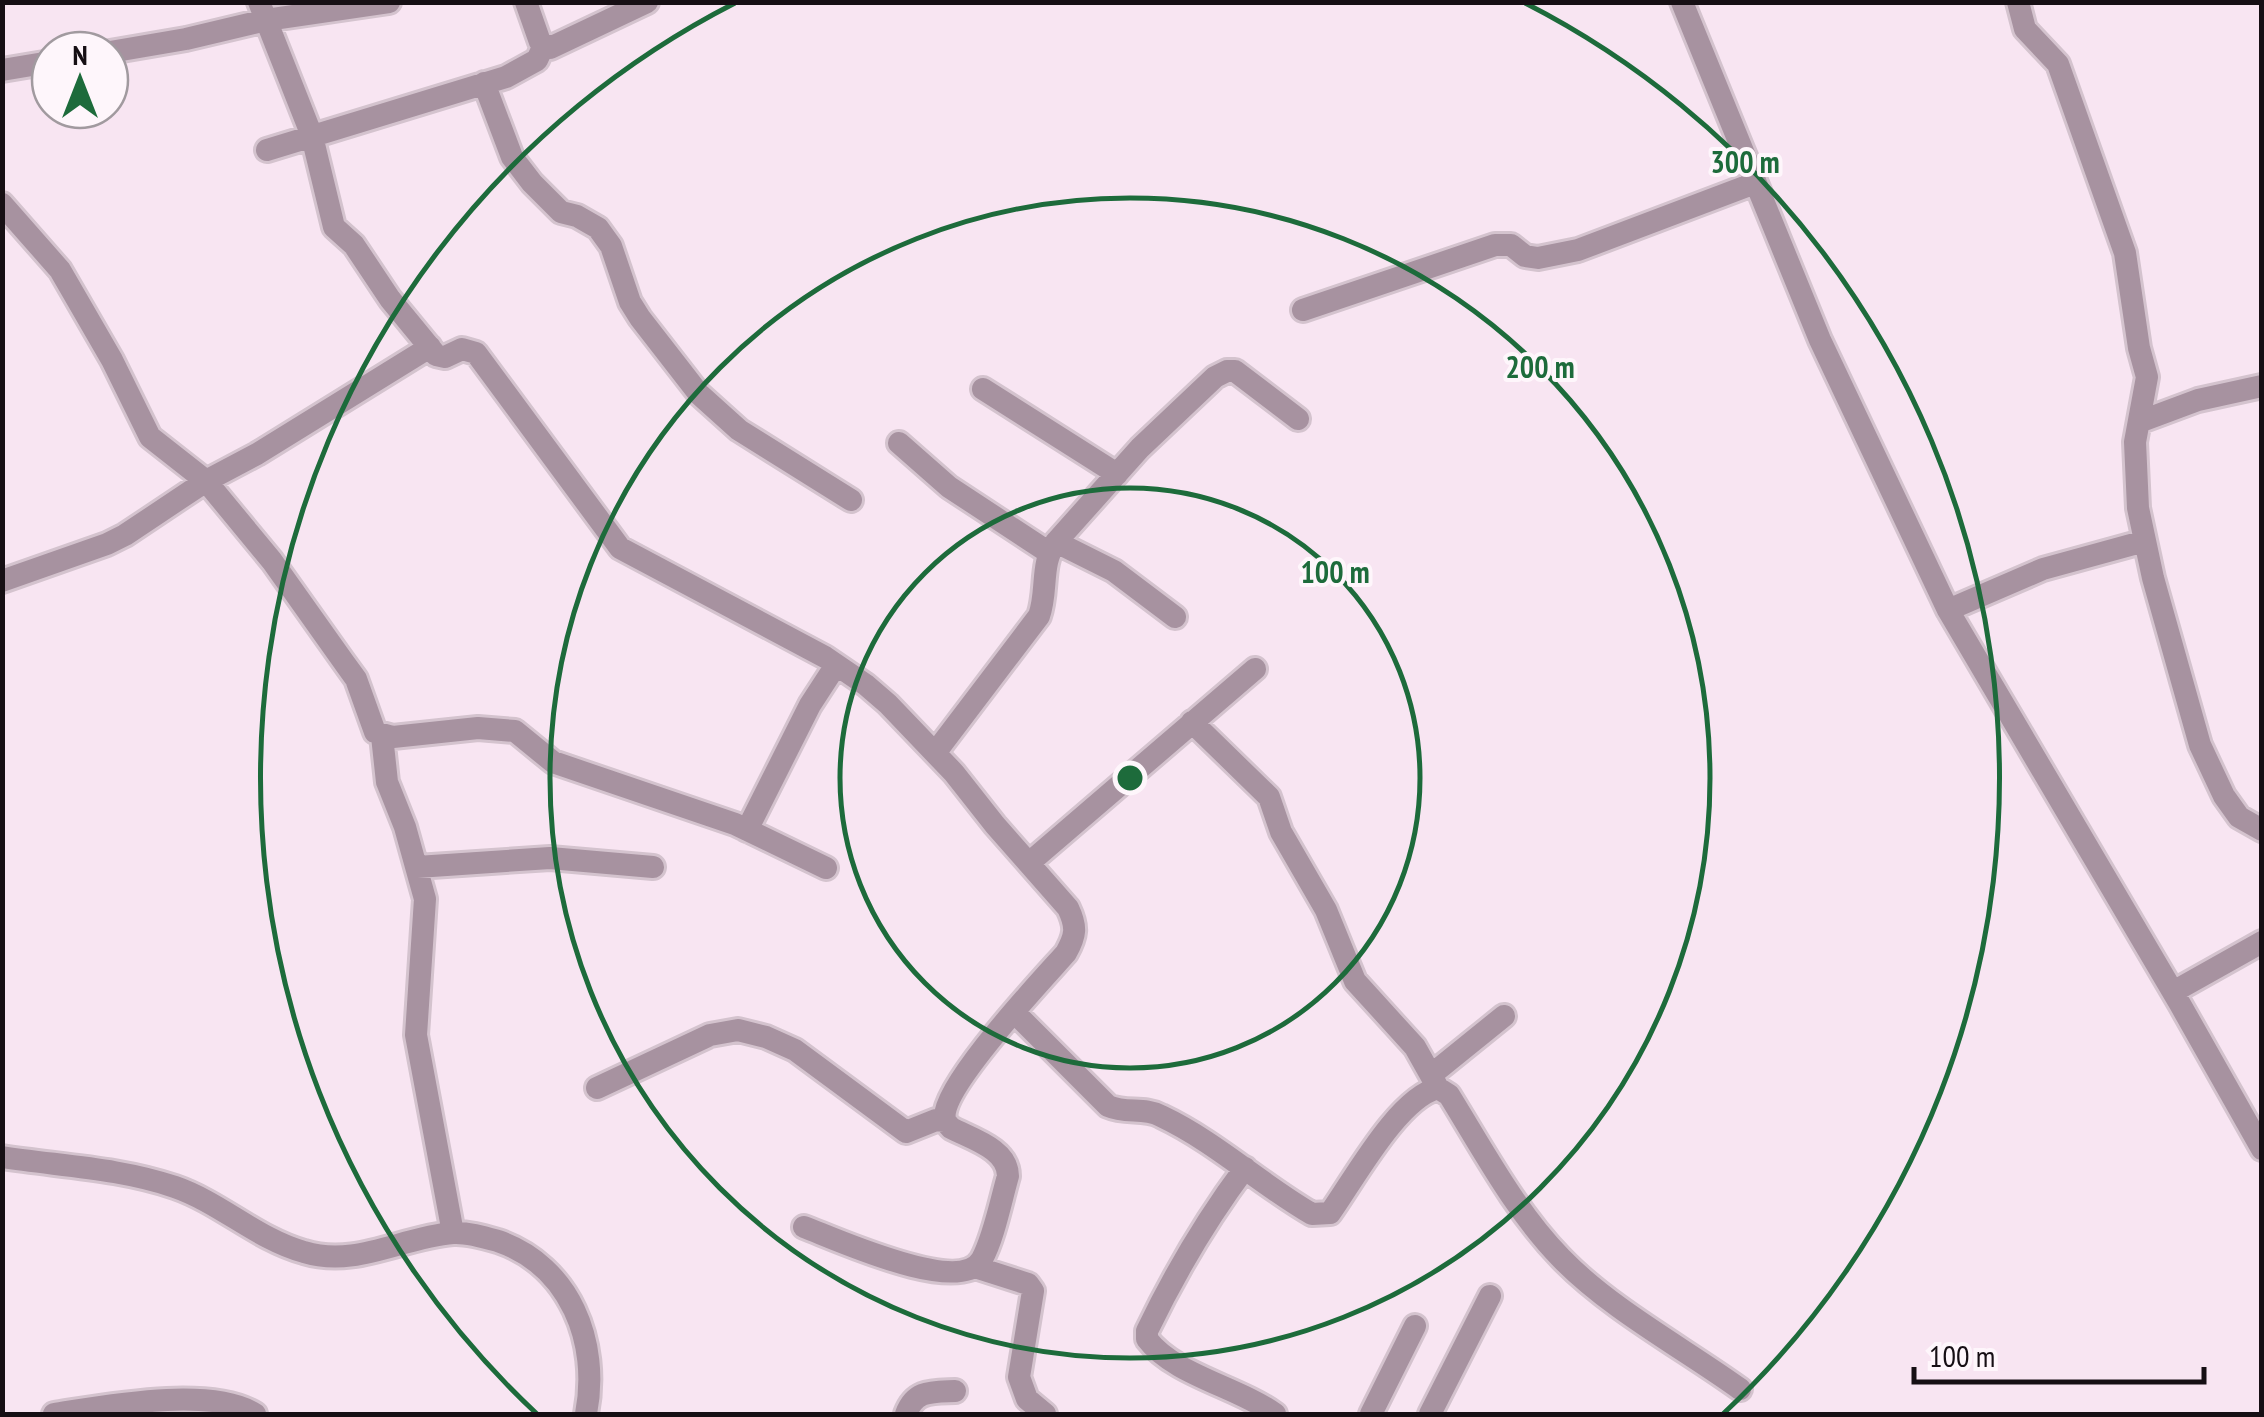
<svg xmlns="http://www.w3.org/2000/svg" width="2264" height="1417" font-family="'PT Sans Narrow',sans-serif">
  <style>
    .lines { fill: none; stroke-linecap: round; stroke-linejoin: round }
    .street-casing { stroke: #d4c3ce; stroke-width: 28 }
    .street { stroke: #a792a0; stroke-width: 22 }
    .ring { fill: none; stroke: #1d6b3b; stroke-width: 5 }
    .centre { fill: #1d6b3b; stroke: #fef6fb; stroke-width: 5 }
    .ring-label { font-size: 30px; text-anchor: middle; font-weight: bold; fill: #1d6b3b; stroke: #fef6fb; stroke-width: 8; stroke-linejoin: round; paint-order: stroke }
  </style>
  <rect width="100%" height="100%" fill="#f8e5f2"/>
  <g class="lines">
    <!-- street casing -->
    <g class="street-casing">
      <path id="street" d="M259,2L312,136L334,227L354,245L390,299L436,355L445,357L462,349L476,353L620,548L825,657L866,685L888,704L954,773L995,825L1068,908C1077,927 1076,935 1066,953C1042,980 938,1090 945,1121L951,1128C972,1139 1008,1149 1008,1176C1001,1200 994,1237 982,1259C961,1297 836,1239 804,1227
        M526,2L540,42L550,48L647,2
        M1682,2L1820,340L1948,610L2180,1004L2262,1149
        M2018,2L2025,29L2058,64L2125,253L2139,348L2147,377L2135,442L2138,508L2153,578L2200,745L2224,796L2239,817L2262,830
        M110,52L186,39L266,20L389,2
        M2,70L50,62
        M484,83L512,157L532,183L561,212L577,216L598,228L611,246L630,302L640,318L699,394L739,430L851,500
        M267,150L506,77L537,60L543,47
        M2,204L60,270L112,360L150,437L206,481L272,561L343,661L356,679L375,732L393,737L478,728L515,731L553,762L735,824L826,868
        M1303,310L1495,245H1511L1525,256L1538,258L1578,250L1755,183
        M983,389L1117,474
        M2139,422L2198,400L2262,386
        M899,443L949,487L1048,552
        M1056,542L1114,571L1175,617
        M2,581L107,544L125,535L206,481L257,454L430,347
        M1948,610L2043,569L2145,541
        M1192,722L1269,797L1281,832L1326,910L1355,981L1415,1047L1438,1088
        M382,736L387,782L405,827L425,899L416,1035L453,1233
        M935,753L1039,616C1048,591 1040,563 1056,542L1140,448L1215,377L1227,371H1235L1298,419
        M747,830L810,705L836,665
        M1029,863L1255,669
        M417,867L550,858L653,867
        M2173,992L2262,942
        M1014,1012L1108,1106C1126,1114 1144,1107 1161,1116C1216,1142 1260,1184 1312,1214L1330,1213C1355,1178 1398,1098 1438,1088L1449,1095C1483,1150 1516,1212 1561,1258C1609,1308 1683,1348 1740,1389
        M1431,1075L1504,1016
        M597,1088L710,1035L738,1030L766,1037L795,1050L906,1132L936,1120L945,1121
        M2,1157C59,1166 120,1168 175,1187C221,1203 257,1239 304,1252C356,1268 402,1237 453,1233C467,1232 484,1237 498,1241C570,1266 600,1342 586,1414
        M1245,1168C1206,1220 1175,1273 1147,1331V1339C1174,1375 1238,1387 1275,1414
        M975,1267L1028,1284L1033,1291L1019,1377L1027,1399L1045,1414
        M54,1414C106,1406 210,1386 255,1414
        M906,1414C915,1390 931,1392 955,1391
        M1371,1414L1415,1326
        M1430,1414L1490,1296"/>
    </g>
    <!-- street -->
    <use href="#street" class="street"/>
  </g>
  <!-- distance rings -->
  <g class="ring">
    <circle cx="1130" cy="778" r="290"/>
    <circle cx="1130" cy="778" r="580"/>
    <path d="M537 1414A870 870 0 0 1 735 3M1525 3A870 870 0 0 1 1723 1414"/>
  </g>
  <circle cx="1130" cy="778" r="15" class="centre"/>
  <g class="ring-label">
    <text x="1745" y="173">300 m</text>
    <text x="1540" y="378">200 m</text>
    <text x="1335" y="583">100 m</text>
  </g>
  <!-- border -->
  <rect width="2264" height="1417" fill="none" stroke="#160f14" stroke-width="10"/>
  <!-- north arrow -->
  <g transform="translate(80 80)"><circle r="48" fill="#fef6fb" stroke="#a19a9f" stroke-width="2.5"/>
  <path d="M0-8L18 38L0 25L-18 38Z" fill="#1d6b3b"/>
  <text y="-15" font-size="28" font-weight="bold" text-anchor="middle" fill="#160f14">N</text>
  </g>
  <!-- scale -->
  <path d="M1914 1367v15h290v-15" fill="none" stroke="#160f14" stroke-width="5"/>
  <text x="1929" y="1367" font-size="30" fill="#160f14" stroke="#fef6fb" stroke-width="8" paint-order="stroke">100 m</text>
</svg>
